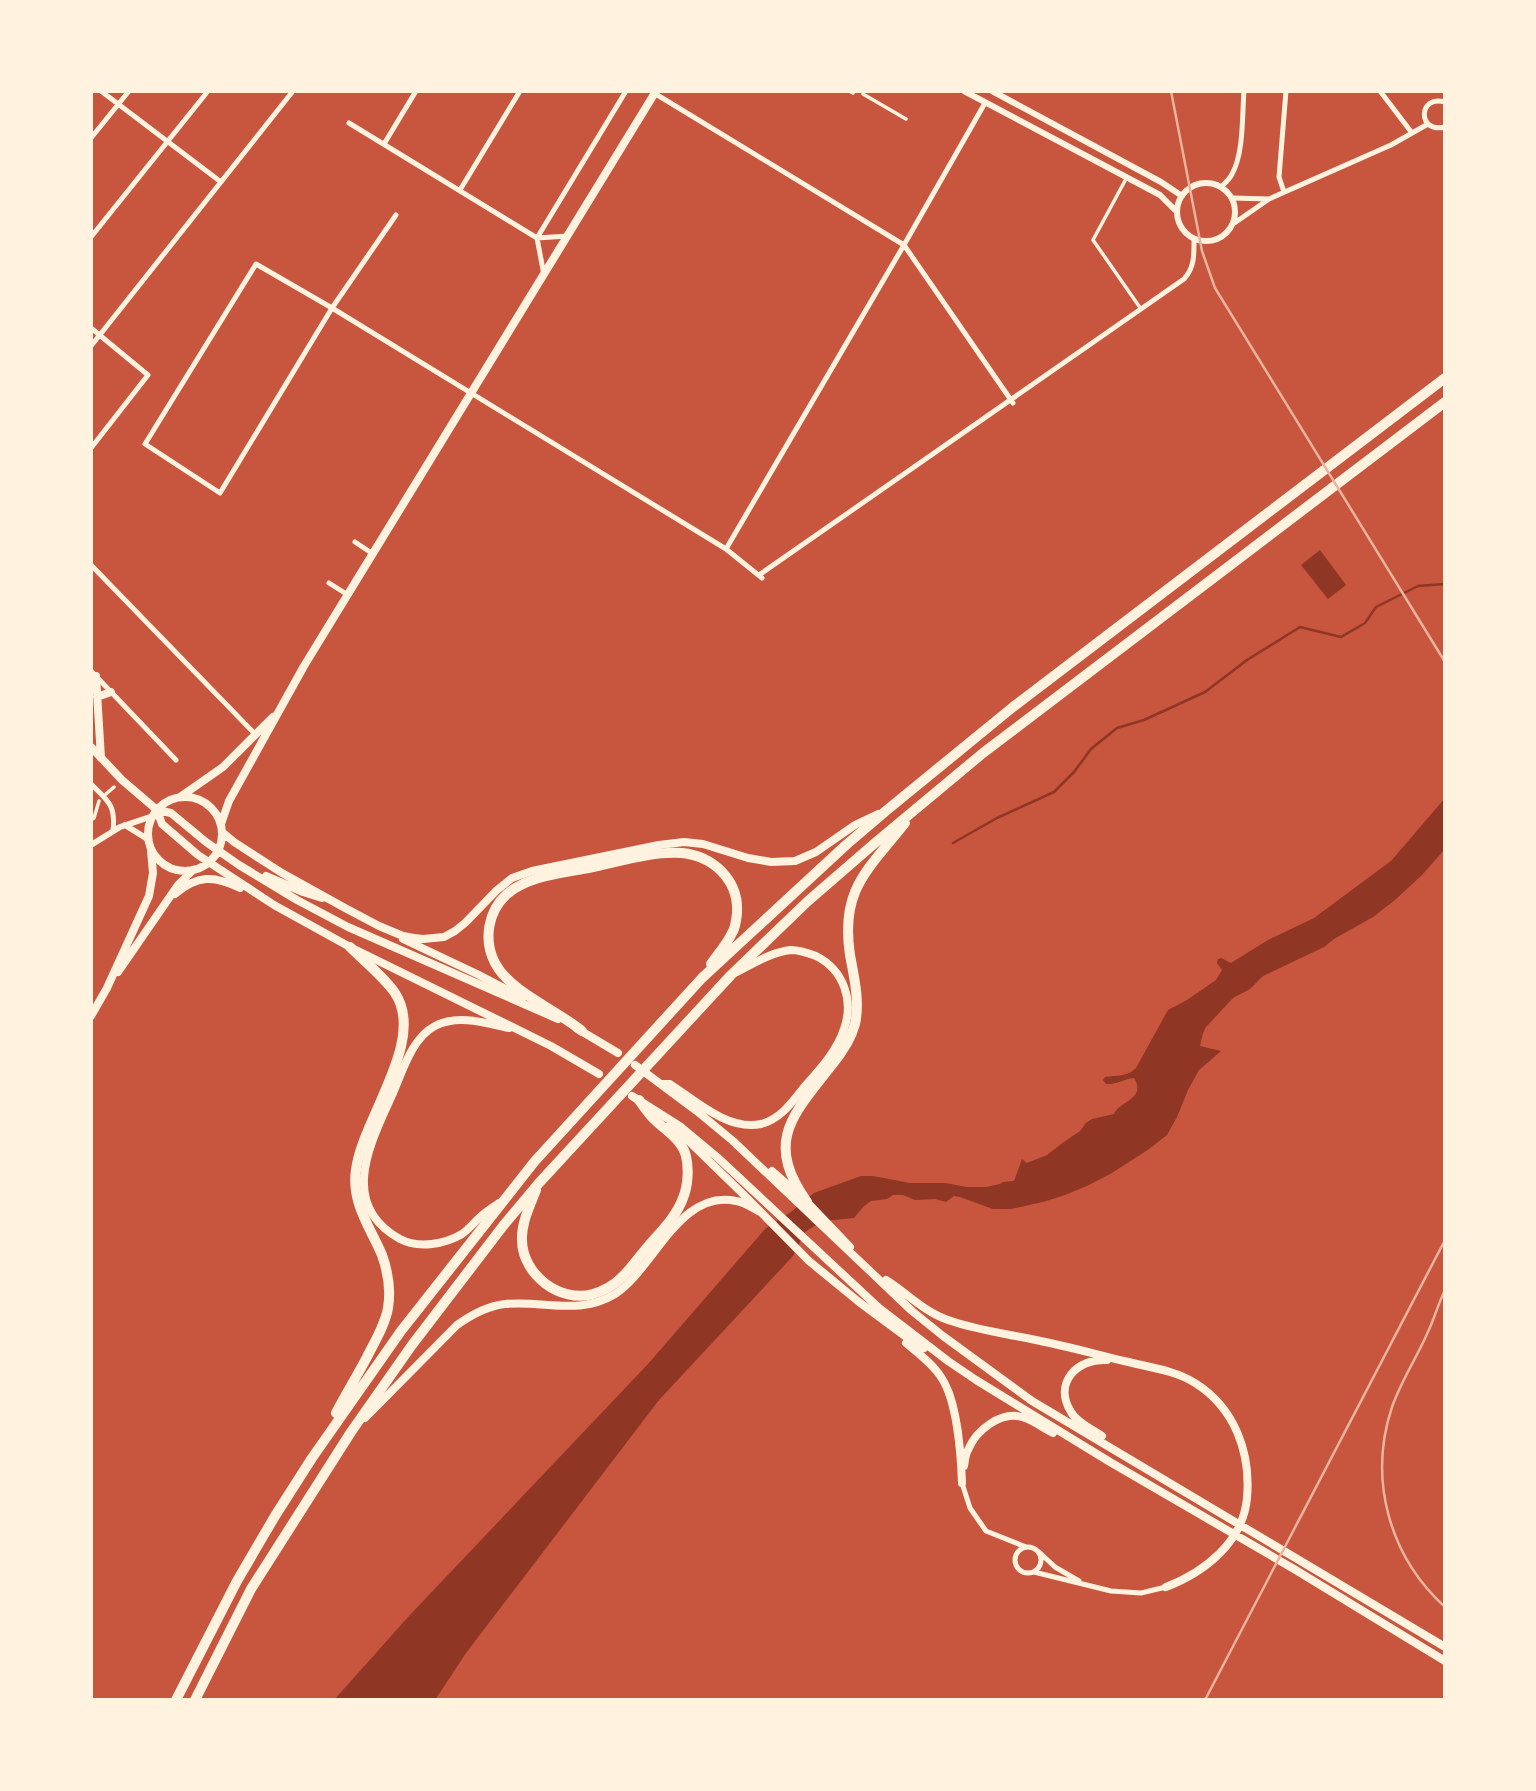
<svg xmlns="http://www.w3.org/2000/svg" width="1536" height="1791" font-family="'DM Sans',sans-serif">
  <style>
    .water { fill: #8f3625 }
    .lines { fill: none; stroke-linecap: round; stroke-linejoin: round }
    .stream { stroke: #8f3625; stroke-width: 2.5 }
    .pedestrian { stroke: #fff3e0; stroke-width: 3.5 }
    .minor { stroke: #fff3e0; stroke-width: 5 }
    .tertiary { stroke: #fff3e0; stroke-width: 6 }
    .primary { stroke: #fff3e0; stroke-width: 8 }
    .motorway { stroke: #fff3e0; stroke-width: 10 }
    .rail { stroke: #e9b49f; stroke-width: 2.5 }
  </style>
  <rect width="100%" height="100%" fill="#c8553d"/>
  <!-- water -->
  <path class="water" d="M1320,550L1346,585L1328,599L1301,565Z
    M1445,798V849L1422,875L1395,900L1373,917L1334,939L1324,947L1263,976L1250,989L1233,998L1206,1027L1203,1033L1200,1046L1221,1051L1199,1070L1188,1090L1177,1117L1167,1135L1149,1149L1112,1173L1089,1185L1065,1195L1043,1202L1011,1209H993L960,1197L954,1196L946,1202L935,1199L915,1200L903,1195H893L887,1199L871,1201L864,1206L854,1218L822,1221L805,1232L793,1256L659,1400L466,1653L435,1700H334L409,1616L648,1364L766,1228L791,1212L814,1193L861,1176H873L910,1183H945L967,1187H986L1000,1184L1003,1182L1014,1181L1022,1159L1027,1163L1047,1155L1061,1144L1080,1131L1086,1123L1092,1119L1114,1114C1119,1101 1147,1099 1134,1078C1124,1079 1116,1085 1106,1084L1103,1080L1105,1077C1117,1075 1127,1077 1136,1068L1168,1010L1187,1000L1216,980L1222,970L1217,963L1218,959L1221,958L1231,963L1268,940L1314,918L1391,861Z"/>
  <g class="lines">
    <!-- stream -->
    <path class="stream" d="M953,843L997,818L1054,792L1074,772L1091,749L1117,728L1144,720L1205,692L1247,660L1300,627L1341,637L1365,623L1376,607L1418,586L1445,584"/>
    <!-- pedestrian -->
    <path class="pedestrian" d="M849,91L853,93L854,91
      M864,91L863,94L906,119
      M1127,177L1093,240L1141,309
      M106,794L114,787
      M91,820L94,818L99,801"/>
    <!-- minor -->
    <path class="minor" d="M101,91L221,182
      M1380,91L1412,133
      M654,93L904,245L1013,403
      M1445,102C1418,94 1417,134 1445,127
      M349,123L537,238L568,236
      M91,138L129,91
      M384,144L416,91
      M1221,187C1225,183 1230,179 1232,174C1244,153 1242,115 1244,91
      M460,190L520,91
      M1284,192L1279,177L1286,91
      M1232,198L1269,199
      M396,215L332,308L220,493L145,444L256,264L332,308L726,549L762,578
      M1233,224L1269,199L1391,145L1428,124
      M91,237L208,91
      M537,238L626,91
      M537,238L544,275
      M91,328L148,375L91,448
      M91,346L293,91
      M355,542L373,554
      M726,549L904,245L985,103
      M91,565L256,735
      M759,575L1184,279C1195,267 1194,254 1194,238
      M329,583L348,595
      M91,671L176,760
      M91,784C108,801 116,805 113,831
      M962,1483L970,1508L986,1531L1026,1547
      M1015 1560a13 13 0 1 1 26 0a13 13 0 1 1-26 0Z
      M1039,1552L1055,1567L1079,1581
      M1034,1572L1111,1591L1141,1593L1166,1587"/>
    <!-- tertiary -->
    <path class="tertiary" d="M964,91L1160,195L1177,212
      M992,91L1161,182L1182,196
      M1177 212a29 29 0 1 1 58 0a29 29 0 1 1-58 0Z
      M125,825L149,840
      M91,845L120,827L153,816"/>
    <!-- primary -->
    <path class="primary" d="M96,676L101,758
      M97,697L111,692
      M91,747L122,780L157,810L162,824L198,855L274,905L350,947L551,1046L599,1074
      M180,797L223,767L273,717
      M148 834a37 37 0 1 1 74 0a37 37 0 1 1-74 0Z
      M157,810L171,813L206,842L239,865L297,900L348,927L558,1019
      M221,824L229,801L304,666L656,91
      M222,832L234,842L282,873L345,908L379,926L403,936L414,938L423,939L444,937L455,931L465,923L497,890L512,878L532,871L659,845L684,842L703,844L748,858L771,862L795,861L816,852L855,825L878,814
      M266,876L303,892L322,898
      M175,894C197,875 214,875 240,888
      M403,939L477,974L523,998
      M118,972L178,885L193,870
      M91,1016L107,988L149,896L153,873L151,851
      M576,1028L618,1053
      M635,1065L698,1112L733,1141L912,1311L943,1336L1032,1401L1445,1647
      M662,1084H670C696,1101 728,1131 761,1124C781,1119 793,1101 805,1086C820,1069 837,1051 844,1029C854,1001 844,970 816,956C808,953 800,950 791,950C771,952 753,964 737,972
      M632,1096L681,1127L717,1157L879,1308L948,1361L976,1380L1110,1462L1294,1569L1445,1661
      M670,1123L745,1196L809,1261L859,1302L913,1342L924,1348
      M772,1171L807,1202L850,1247
      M499,1203C492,1208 484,1213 478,1219C473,1224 468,1230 462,1234C445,1244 419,1249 400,1239C337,1204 371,1142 393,1093C403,1070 412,1038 435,1026C458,1014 486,1023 509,1028
      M886,1280C907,1293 924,1312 948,1320C976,1330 1007,1334 1036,1340C1066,1346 1095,1354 1124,1361C1147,1367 1175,1370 1195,1383C1235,1408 1251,1453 1247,1498C1243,1542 1205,1572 1166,1587
      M906,1343C918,1353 933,1364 941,1377C957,1400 961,1454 962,1483
      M365,1418L457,1325C471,1315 487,1306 505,1304C544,1300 579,1316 615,1294C654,1269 680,1188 736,1201C745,1202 752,1208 760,1212
      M1102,1436C1092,1429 1077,1423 1071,1412C1053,1383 1077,1358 1107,1360
      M964,1466C965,1461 965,1455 968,1450C976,1430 1001,1411 1022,1417C1033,1420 1043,1428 1053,1433"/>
    <!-- motorway -->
    <path class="motorway" d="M582,1031C557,1010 510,992 495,963C483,940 488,911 507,894C529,875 565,873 593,867C621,861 653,851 682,853C713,856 739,880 737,913C736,920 736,927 732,933C727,944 718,954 711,964
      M536,1190C530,1206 521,1223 522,1241C523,1275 560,1303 593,1294C603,1291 614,1285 621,1278C630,1270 637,1259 645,1250C658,1234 676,1218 683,1198C688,1186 689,1169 686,1156C682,1140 667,1131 656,1121C649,1115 644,1107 639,1100
      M807,1202C764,1141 793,1115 831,1066C841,1054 851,1039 855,1024C860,1001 854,977 850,955C840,889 868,870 905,823
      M336,1413C346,1394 357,1376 367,1357C375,1341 385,1325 388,1308C391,1290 388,1272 382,1255C370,1227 351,1202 356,1170C362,1119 427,1041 395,993C384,977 364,961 350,947
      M176,1700L237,1581L275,1516L312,1458L401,1331L535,1161L702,978L846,845L887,810L1013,707L1445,378
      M195,1700L251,1589L351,1432L412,1345L503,1226L539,1183L731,975L808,901L875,843L983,753L1445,402"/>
    <!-- rail -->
    <path class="rail" d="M1171,91L1202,251L1215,288L1445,662
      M1445,1290C1438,1304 1434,1320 1427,1334C1416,1359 1401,1381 1392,1407C1368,1479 1389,1556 1445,1607
      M1205,1700L1445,1240"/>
  </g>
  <!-- border -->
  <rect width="1536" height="1791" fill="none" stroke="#fff3e0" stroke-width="186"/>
</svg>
